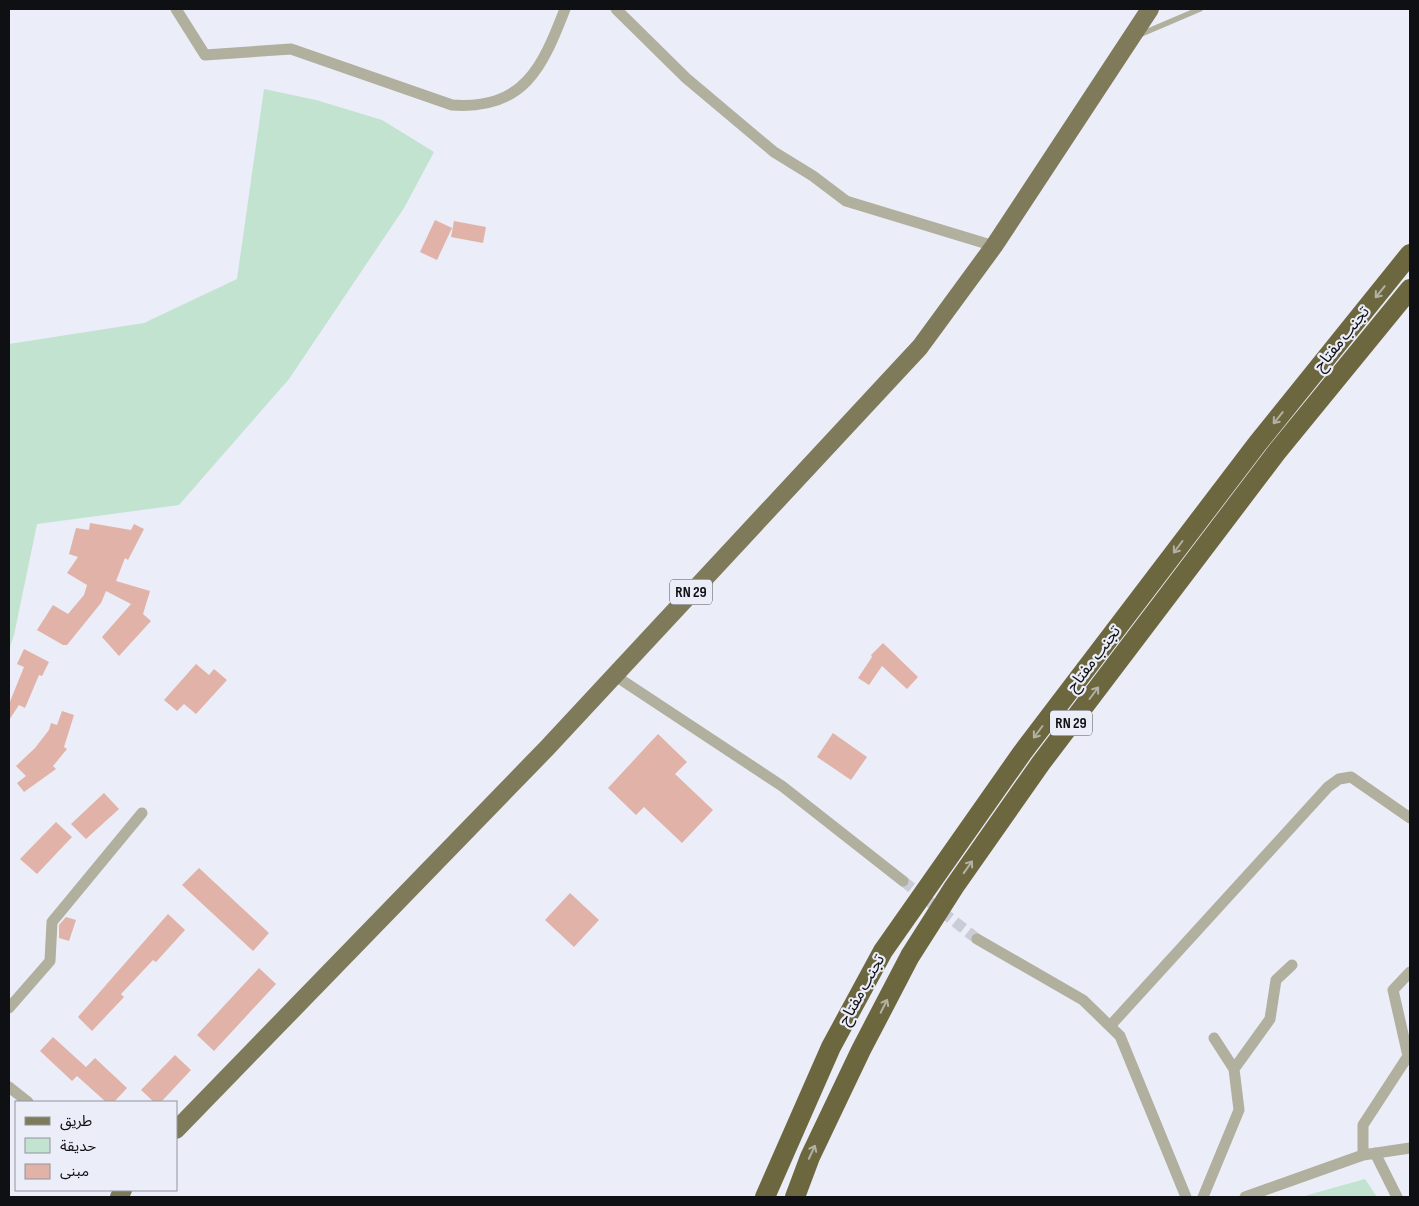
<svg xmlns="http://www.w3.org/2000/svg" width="1419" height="1206" font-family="'Sofia Sans Condensed','Noto Sans Arabic',sans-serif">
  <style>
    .green { fill: #c1e3cf }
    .building { fill: #e1b2a8 }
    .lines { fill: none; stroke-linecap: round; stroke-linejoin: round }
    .street-tunnel { stroke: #caccd6; stroke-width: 11; stroke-dasharray: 11 5.5; stroke-linecap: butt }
    .lane { stroke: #b1af9d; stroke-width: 5.5 }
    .street { stroke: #b1af9d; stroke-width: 11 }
    .primary { stroke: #7f7a59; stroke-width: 18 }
    .highway { stroke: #6d6740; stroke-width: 20 }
    .oneway { stroke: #b2b1a5 }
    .labels { text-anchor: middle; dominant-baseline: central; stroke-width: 4.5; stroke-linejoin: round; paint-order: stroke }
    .shield { fill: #ebedf8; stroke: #515258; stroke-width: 1 }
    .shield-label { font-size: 15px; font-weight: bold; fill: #0f1013 }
    .street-label { font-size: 16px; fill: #0f1013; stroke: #ebedf8 }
  </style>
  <rect width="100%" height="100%" fill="#ebedf8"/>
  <!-- green -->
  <path class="green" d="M264,89L316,100L382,120L434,152L404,208L289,379L179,505L37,524L14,635L9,650V344L144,323L237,279Z
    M1365,1179L1377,1197H1301Z"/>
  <!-- building -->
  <path class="building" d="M435,220L452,228L437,260L420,252Z
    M454,221L486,227L483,243L451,237Z
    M90,523L131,530L134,524L144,529L128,560L125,558L116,581L150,591L143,614L151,621L119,656L102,637L131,604L106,591L101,603L67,645H63L37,630L53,605L68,614L84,595L87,585L67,573L78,557L69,554L76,528L89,530Z
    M883,643L918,677L907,689L882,666L869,685L858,678L872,657L871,655Z
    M24,649L49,662L42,676L39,675L25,708L19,705L9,720V704L24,667L17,664Z
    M196,664L209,675L214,669L227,680L196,714L184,704L177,711L164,700Z
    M62,711L74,715L64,747L67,749L53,766L56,769L24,792L17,783L26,776L16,766L35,748L49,730L51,723L57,725Z
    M833,733L867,757L851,780L817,757Z
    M658,734L687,762L675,774L713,810L682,843L644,807L636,815L608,788Z
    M104,793L119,809L86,839L71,824Z
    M56,822L72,837L37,874L20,859Z
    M199,868L269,933L253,951L182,885Z
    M570,893L599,920L574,947L545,920Z
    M168,914L185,930L156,962L153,960L121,994L124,997L92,1031L78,1017Z
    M66,917L76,920L69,941L59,938V925Z
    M259,968L276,984L214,1051L197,1035Z
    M53,1037L86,1067L95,1058L127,1088L114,1102H106L77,1076L72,1081L40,1051Z
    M175,1055L191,1070L161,1102H154L141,1090Z"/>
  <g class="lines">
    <!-- street-tunnel -->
    <path class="street-tunnel" d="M903,881L977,939"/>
    <!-- lane -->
    <path class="lane" d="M1139,35L1200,9"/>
    <!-- street -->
    <path class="street" d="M176,9L205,55L291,49L452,105C524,110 542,68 565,9
      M616,9L686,78L774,152L813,176L846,201L994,246
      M614,675L782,786L903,881
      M977,939L1083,1000L1120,1036L1186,1197
      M9,1008L50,961L52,922L142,813
      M1110,1026L1328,787L1339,779L1351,777L1410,818
      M1214,1038L1234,1069
      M1408,1056L1393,990L1410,972
      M9,1087L28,1102
      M1375,1153L1397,1197
      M1363,1155V1125L1408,1056L1410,1057
      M1203,1197L1239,1110L1234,1069L1270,1019L1276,980L1292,965
      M1245,1197L1363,1155L1410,1148"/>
    <!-- primary -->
    <path class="primary" d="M176,1130L547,748L920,347L994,246L1150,9
      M119,1197L123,1190"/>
    <!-- highway -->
    <path class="highway" d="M765,1197L831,1047L883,951L1022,753L1257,444L1410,254
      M795,1197L810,1157L861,1050L910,956L954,887L1041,763L1276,453L1410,289"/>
  </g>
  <!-- one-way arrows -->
  <defs><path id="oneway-shaft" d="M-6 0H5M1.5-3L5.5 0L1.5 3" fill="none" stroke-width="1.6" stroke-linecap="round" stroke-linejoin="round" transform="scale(1.25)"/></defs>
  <g class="oneway">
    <use href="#oneway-shaft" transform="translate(1380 292) rotate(129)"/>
    <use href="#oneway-shaft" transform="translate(1278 418) rotate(129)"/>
    <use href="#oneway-shaft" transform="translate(1178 547) rotate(127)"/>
    <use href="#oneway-shaft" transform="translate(1094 693) rotate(-53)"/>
    <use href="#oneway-shaft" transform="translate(1038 732) rotate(127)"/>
    <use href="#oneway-shaft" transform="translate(968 867) rotate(-55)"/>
    <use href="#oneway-shaft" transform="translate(884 1006) rotate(-63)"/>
    <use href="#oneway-shaft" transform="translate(812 1152) rotate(-65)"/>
  </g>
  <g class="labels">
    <!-- shield labels -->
    <g class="shield">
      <rect x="670" y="579.5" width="42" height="25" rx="4"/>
      <rect x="1050" y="710.5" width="42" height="25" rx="4"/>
    </g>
    <g class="shield-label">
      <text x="691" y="592">RN 29</text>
      <text x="1071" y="723">RN 29</text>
    </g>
    <!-- street labels -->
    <g class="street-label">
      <text transform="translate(1342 339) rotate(-51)">تجنب مفتاح</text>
      <text transform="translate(1094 659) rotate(-53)">تجنب مفتاح</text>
      <text transform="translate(862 990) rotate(-61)">تجنب مفتاح</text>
    </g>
  </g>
  <!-- border -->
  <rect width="1419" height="1206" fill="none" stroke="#0f1013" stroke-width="20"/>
  <!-- legend -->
  <rect x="15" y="1101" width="162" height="90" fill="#ebedf8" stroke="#93959c"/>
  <rect x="25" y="1117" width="25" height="8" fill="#7f7a59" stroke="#93959c"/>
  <text x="60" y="1126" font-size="15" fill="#0f1013">طريق</text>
  <rect x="25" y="1138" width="25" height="15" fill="#c1e3cf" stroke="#93959c"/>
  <text x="60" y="1151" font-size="15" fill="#0f1013">حديقة</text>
  <rect x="25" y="1164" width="25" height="15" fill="#e1b2a8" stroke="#93959c"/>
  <text x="60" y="1176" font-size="15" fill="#0f1013">مبنى</text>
</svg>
